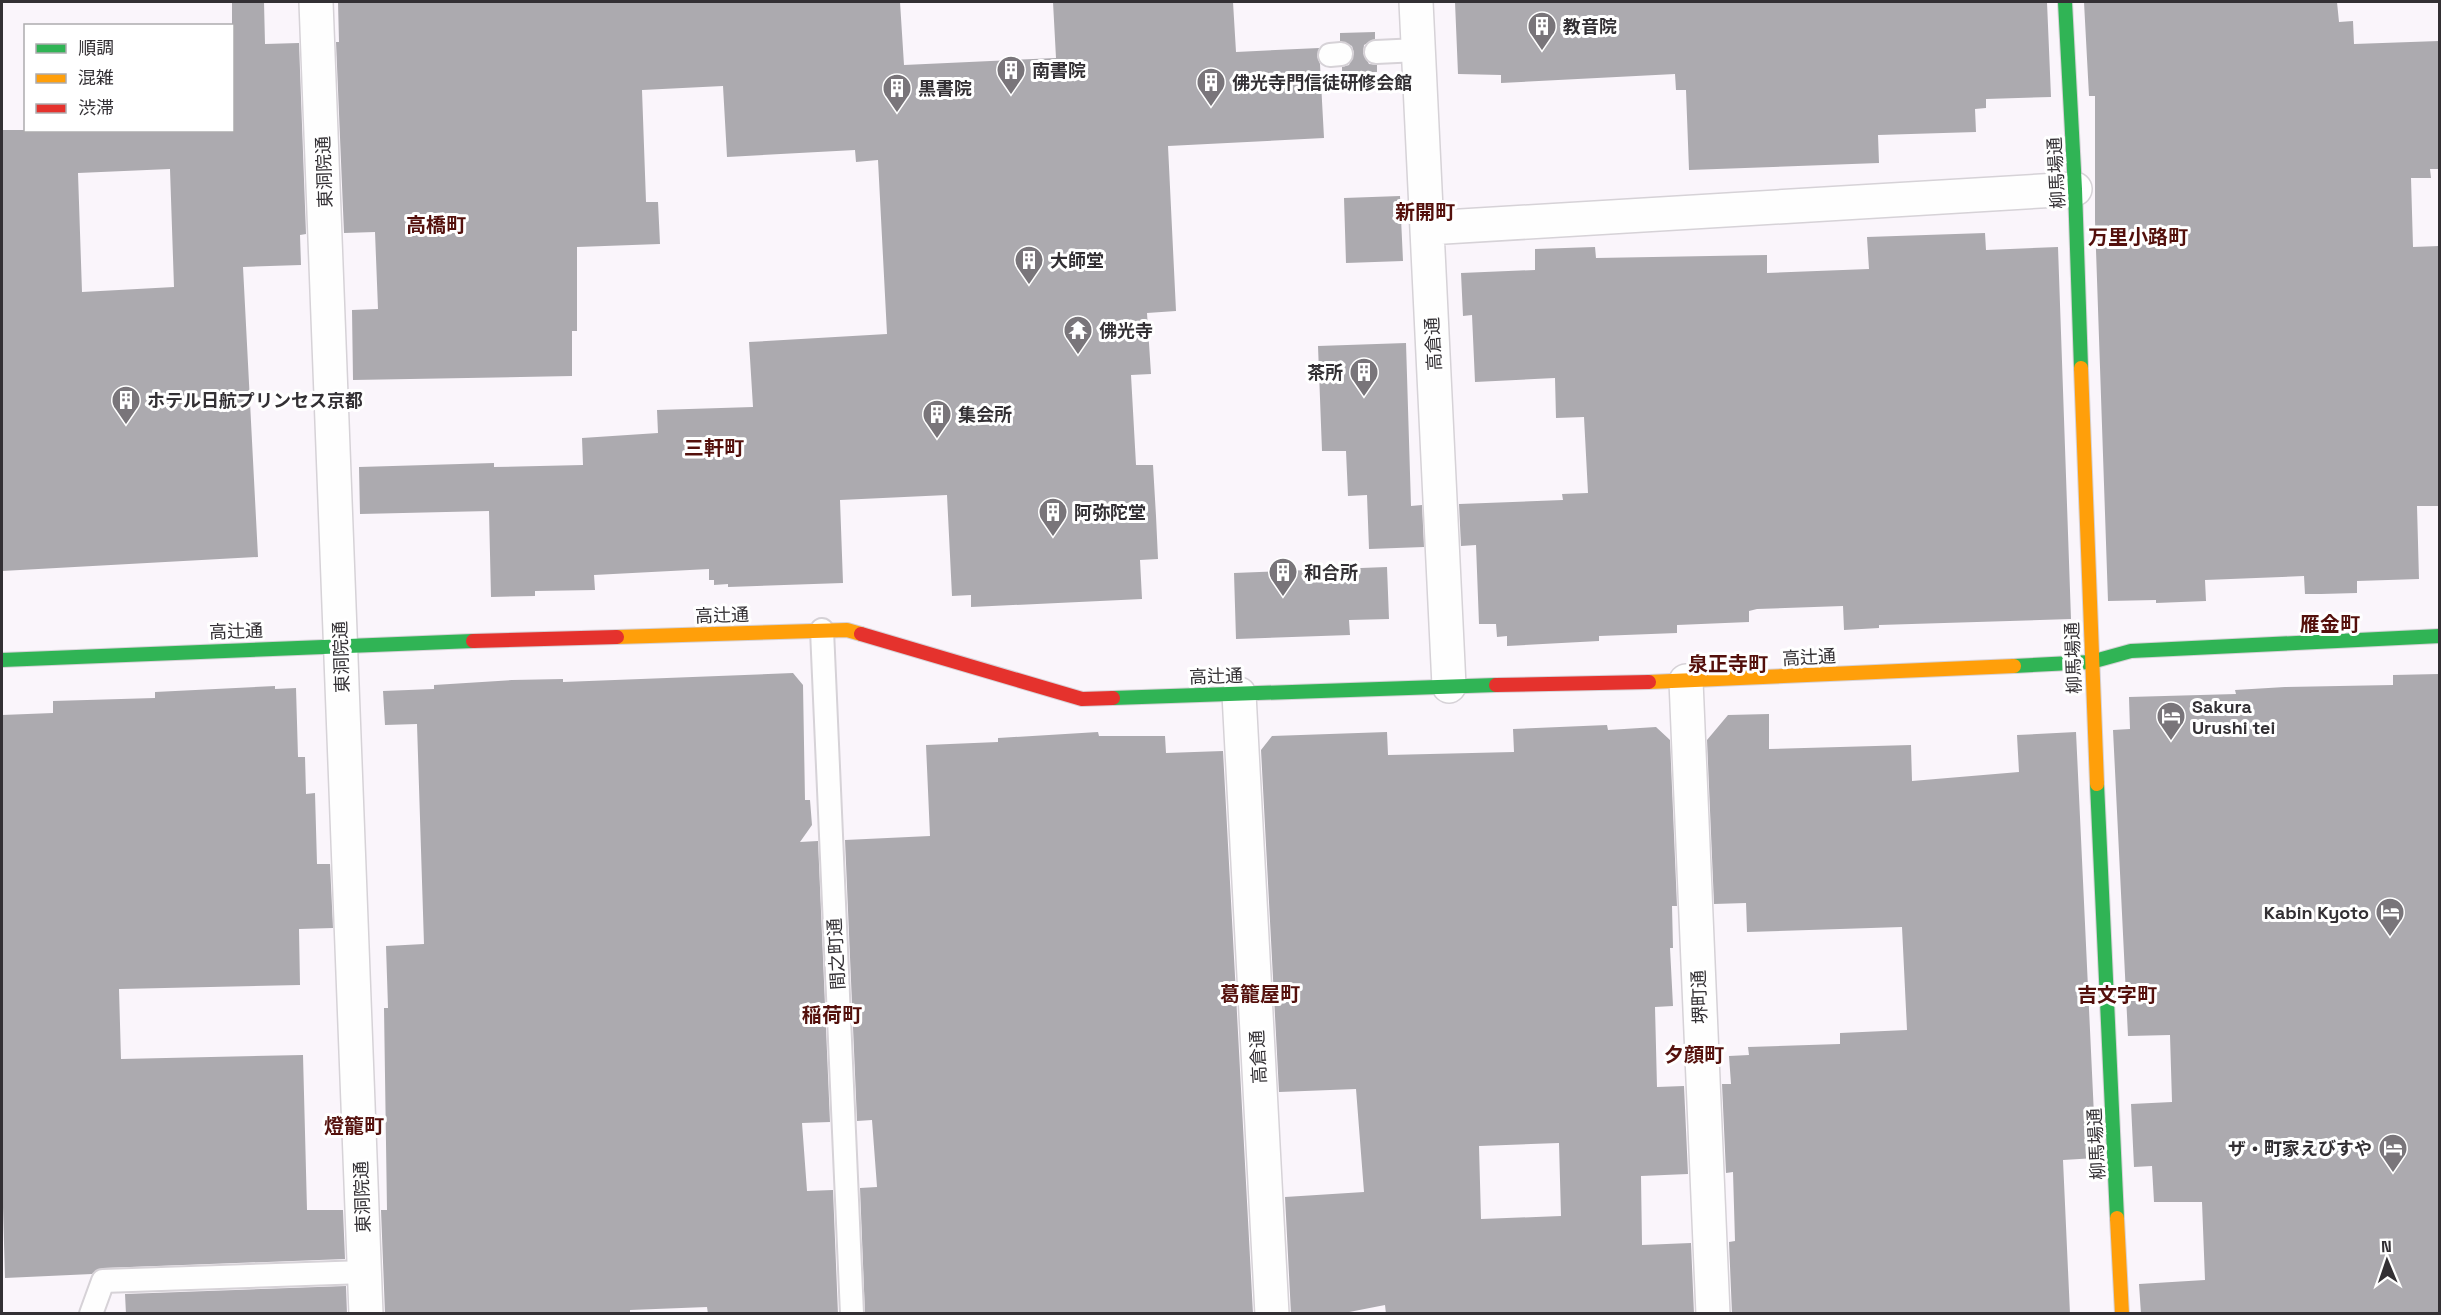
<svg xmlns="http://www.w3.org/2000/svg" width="2441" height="1315" font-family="'Space Grotesk','Noto Sans JP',sans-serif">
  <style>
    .building { fill: #acaaaf; fill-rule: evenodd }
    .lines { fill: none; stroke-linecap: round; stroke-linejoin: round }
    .lane-casing { stroke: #d6d2d7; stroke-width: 26 }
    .street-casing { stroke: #d6d2d7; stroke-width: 36 }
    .fast-casing { stroke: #d6d2d7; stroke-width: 16 }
    .slow-casing { stroke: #d6d2d7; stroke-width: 16 }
    .jam-casing { stroke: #d6d2d7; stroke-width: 16 }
    .lane { stroke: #fefefe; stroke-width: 22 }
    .street { stroke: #fefefe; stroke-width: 33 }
    .fast { stroke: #30b455; stroke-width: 14 }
    .slow { stroke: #ff9f0a; stroke-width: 14 }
    .jam { stroke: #e5322d; stroke-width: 14 }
    .labels { text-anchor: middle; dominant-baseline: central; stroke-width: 6; stroke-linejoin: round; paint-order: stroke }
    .poi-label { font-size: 18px; font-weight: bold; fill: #333034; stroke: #fff; text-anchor: start }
    .street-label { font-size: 18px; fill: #333034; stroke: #fff }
    .neighbourhood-label { font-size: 20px; font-weight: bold; fill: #54100c; stroke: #fff }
  </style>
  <rect width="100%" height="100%" fill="#faf5fb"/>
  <!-- building -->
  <path class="building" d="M232,2H264L265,44L299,43L306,234L300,235L301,265L243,267L258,557L2,571V130H232ZM170,169L174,287L82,292L78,173Z
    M338,2H900L904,65L1056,58L1053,2H1233L1236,52L1319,48L1317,56L1320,64L1324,138L1168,146L1176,311L1147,313L1151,374L1131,375L1136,465H1153L1156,516L1158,559L1140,560L1142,599L971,607V595L952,596L947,495L840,500L843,583L728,587V584L714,585V580H709V569L594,575L595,590L535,591V596L491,597L489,511L360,514L359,467L494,463V467L583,465L582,438L658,433L657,410L753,407L749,342L887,334L878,160L856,162L855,150L727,157L723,86L642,90L646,202H658L660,244L577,247V331H572V376L353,380L352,310L378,309L375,232L344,233L336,42H339Z
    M1455,2H2047L2051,97L1986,99V108L1975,109L1976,132L1878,135L1879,163L1689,170L1686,90H1676L1675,74L1501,83V75L1458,74Z
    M2084,2H2337L2339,22L2353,21L2354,44L2439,41V169H2430L2431,178H2411L2413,247L2439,246V506H2417L2419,579L2357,581V593L2321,594H2305L2304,576L2205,580L2206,601L2156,603V600L2108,601L2095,221V96H2089Z
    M1375,32V39L1364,45L1363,53L1369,64L1377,65V72L1342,73V67L1349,65L1354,53L1352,46L1340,41V33Z
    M1400,196L1403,261L1346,263L1344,198Z
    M1985,233L1986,250L2058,247L2071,619L1879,625V628L1844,630L1843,606L1757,609L1749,611V622L1677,625V633L1599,636V641L1507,646V636L1497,637L1496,624H1479L1476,545L1461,546L1459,504L1563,500L1562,494L1588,493L1584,417L1556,418L1555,378L1475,382L1472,315L1463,316L1461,273L1535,270V249L1595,247L1596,258L1767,255V273L1869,269L1867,237Z
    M1406,343L1411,506L1422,505L1424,547L1369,549L1367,495L1348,496L1346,451H1322L1318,346Z
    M1387,567L1389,619L1349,620L1350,635L1236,639L1234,573Z
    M793,673L803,685L805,800H810L812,825L800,842L818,841L830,1122L802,1123L807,1191L833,1190L838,1314H708L707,1307L630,1310V1314H385L381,1210H387L384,1008H388L386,946L424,944L417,724L385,725L383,691L434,689V685L512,680L563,679V682Z
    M2439,674V1314H2141L2139,1284L2205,1280L2202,1202H2154L2152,1166L2134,1167L2131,1104L2172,1102L2170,1035L2128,1036L2113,730L2130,729L2129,697L2236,694L2235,690L2285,687L2393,685V675Z
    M275,686V689L296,688L298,757H305L306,794L315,793L317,864H330L333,928L299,929L300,985L119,989L121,1059L303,1055L307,1210H343L345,1259L103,1268L92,1274L5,1278L2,1172V715L53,713V701L155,698V692Z
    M1769,714V749L1911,745L1912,781L2019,772L2017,735L2076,732L2096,1158L2063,1160L2070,1314H1732L1729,1242L1735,1241L1733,1172L1726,1173L1722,1084H1731L1729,1056L1749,1055L1748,1047L1840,1044V1033L1907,1030L1902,927L1747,932L1746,903L1714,904L1707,740L1728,715Z
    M1607,725L1608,730L1656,727L1670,740L1677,906H1672L1673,948H1670L1673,1006L1655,1007L1657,1087L1684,1086L1688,1174L1641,1176L1642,1245L1691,1243L1694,1314H1386L1385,1305L1339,1314H1291L1285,1197L1364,1192L1356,1089L1279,1092L1261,750L1272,736L1387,732L1388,755L1514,752L1513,729ZM1559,1143L1561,1216L1481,1219L1479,1146Z
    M1098,732L1099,736H1165L1166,753L1223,751L1253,1314H865L860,1188L877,1187L872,1120L857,1121L845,840L930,836L926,745L998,742V738Z
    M346,1286L347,1314H126L125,1294Z"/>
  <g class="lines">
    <!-- lane casing -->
    <g class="lane-casing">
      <path id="lane" d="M1376,52L1418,50
        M1330,55L1341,54
        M822,630L852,1314
        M91,1314L103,1281L365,1272"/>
    </g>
    <!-- street casing -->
    <g class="street-casing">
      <path id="street" d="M316,2L366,1314
        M1416,2L1449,686
        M1428,228L2075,189
        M1686,681L1713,1314
        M1239,694L1272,1314"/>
    </g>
    <!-- fast casing -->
    <g class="fast-casing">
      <path id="fast" d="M2065,2L2075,189L2081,368
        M2,660L473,641
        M2014,666L2091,662L2131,651L2440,636
        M1113,698L1496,685
        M2097,784L2117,1218"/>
    </g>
    <!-- slow casing -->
    <g class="slow-casing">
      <path id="slow" d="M2081,368L2097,784
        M617,637L847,630L861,634
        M1649,682L2014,666
        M2117,1218L2122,1314"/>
    </g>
    <!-- jam casing -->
    <g class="jam-casing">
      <path id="jam" d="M861,634L1082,699L1113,698
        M473,641L617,637
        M1496,685L1649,682"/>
    </g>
    <!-- lane -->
    <use href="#lane" class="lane"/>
    <!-- street -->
    <use href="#street" class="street"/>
    <!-- fast -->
    <use href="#fast" class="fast"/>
    <!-- slow -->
    <use href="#slow" class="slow"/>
    <!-- jam -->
    <use href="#jam" class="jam"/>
  </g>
  <!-- icons -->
  <defs>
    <g id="building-pin" transform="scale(1.5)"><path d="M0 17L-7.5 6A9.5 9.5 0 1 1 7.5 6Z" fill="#79757a" stroke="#fff"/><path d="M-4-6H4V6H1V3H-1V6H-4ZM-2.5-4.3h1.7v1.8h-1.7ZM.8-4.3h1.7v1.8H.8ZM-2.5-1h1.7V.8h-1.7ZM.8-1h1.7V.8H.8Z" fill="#fff"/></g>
    <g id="temple-pin" transform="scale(1.5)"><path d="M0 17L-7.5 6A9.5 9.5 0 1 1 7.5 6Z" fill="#79757a" stroke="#fff"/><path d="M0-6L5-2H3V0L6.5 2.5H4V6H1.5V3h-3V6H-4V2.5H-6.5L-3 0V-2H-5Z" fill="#fff"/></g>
    <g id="hotel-pin" transform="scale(1.5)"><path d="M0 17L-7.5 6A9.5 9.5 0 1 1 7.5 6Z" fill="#79757a" stroke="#fff"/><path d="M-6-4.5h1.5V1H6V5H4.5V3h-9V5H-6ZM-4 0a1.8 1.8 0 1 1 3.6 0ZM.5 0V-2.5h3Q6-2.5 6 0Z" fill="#fff"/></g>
  </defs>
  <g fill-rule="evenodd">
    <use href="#building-pin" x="1542" y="26"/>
    <use href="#building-pin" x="1011" y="70"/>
    <use href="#building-pin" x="1211" y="82"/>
    <use href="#building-pin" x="897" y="88"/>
    <use href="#building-pin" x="1029" y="260"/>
    <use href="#temple-pin" x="1078" y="330"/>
    <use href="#building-pin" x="1364" y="372"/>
    <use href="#building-pin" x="126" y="400"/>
    <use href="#building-pin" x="937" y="414"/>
    <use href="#building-pin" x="1053" y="512"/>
    <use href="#building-pin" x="1283" y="572"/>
    <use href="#hotel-pin" x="2171" y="716"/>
    <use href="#hotel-pin" x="2390" y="912"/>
    <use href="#hotel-pin" x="2393" y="1148"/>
  </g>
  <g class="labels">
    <!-- poi labels -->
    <g class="poi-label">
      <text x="1563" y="26">教音院</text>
      <text x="1032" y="70">南書院</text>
      <text x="1232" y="82">佛光寺門信徒研修会館</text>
      <text x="918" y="88">黒書院</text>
      <text x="1050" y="260">大師堂</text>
      <text x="1099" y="330">佛光寺</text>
      <text x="1343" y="372" text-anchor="end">茶所</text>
      <text x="147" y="400">ホテル日航プリンセス京都</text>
      <text x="958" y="414">集会所</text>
      <text x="1074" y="512">阿弥陀堂</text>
      <text x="1304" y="572">和合所</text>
      <text x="2192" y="706">Sakura<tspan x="2192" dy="21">Urushi tei</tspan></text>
      <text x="2369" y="912" text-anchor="end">Kabin Kyoto</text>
      <text x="2372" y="1148" text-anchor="end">ザ・町家えびすや</text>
    </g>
    <!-- street labels -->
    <g class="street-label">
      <text transform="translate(324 172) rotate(-92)">東洞院通</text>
      <text transform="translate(2056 173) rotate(-93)">柳馬場通</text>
      <text transform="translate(1433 344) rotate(-93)">高倉通</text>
      <text transform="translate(722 615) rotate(-2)">高辻通</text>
      <text transform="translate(236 631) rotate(-2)">高辻通</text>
      <text transform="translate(341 657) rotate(-92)">東洞院通</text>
      <text transform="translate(1809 657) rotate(-3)">高辻通</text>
      <text transform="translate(2073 658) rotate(-92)">柳馬場通</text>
      <text transform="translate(1216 676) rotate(-2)">高辻通</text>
      <text transform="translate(836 954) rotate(-93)">間之町通</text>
      <text transform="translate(1699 997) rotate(-92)">堺町通</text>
      <text transform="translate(1258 1057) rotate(-93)">高倉通</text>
      <text transform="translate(2096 1144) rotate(-93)">柳馬場通</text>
      <text transform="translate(362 1197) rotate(-92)">東洞院通</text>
    </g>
    <!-- neighbourhood labels -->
    <g class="neighbourhood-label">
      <text x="1425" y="212">新開町</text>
      <text x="436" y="225">高橋町</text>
      <text x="2138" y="237">万里小路町</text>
      <text x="714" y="448">三軒町</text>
      <text x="2330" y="624">雁金町</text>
      <text x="1728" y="664">泉正寺町</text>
      <text x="1260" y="994">葛籠屋町</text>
      <text x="2117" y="995">吉文字町</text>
      <text x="832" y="1015">稲荷町</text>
      <text x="1694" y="1055">夕顔町</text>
      <text x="354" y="1126">燈籠町</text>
    </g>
  </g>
  <!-- border -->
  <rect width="2441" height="1315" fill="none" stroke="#333034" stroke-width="6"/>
  <!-- legend -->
  <rect x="24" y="24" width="210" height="108" fill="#ffffff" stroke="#adacae" stroke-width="1.5"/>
  <rect x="36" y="44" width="30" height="9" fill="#30b455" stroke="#adacae" stroke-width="1.5"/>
  <text x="78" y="54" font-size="18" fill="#333034">順調</text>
  <rect x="36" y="74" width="30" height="9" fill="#ff9f0a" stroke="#adacae" stroke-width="1.5"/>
  <text x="78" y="84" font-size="18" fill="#333034">混雑</text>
  <rect x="36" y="104" width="30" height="9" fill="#e5322d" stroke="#adacae" stroke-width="1.5"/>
  <text x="78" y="114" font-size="18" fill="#333034">渋滞</text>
  <!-- north arrow -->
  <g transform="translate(2387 1261) rotate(358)" stroke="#ffffff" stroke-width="4.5" paint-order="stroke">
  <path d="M0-4.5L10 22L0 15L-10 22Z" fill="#333034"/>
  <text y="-9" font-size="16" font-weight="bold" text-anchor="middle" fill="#333034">N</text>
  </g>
</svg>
